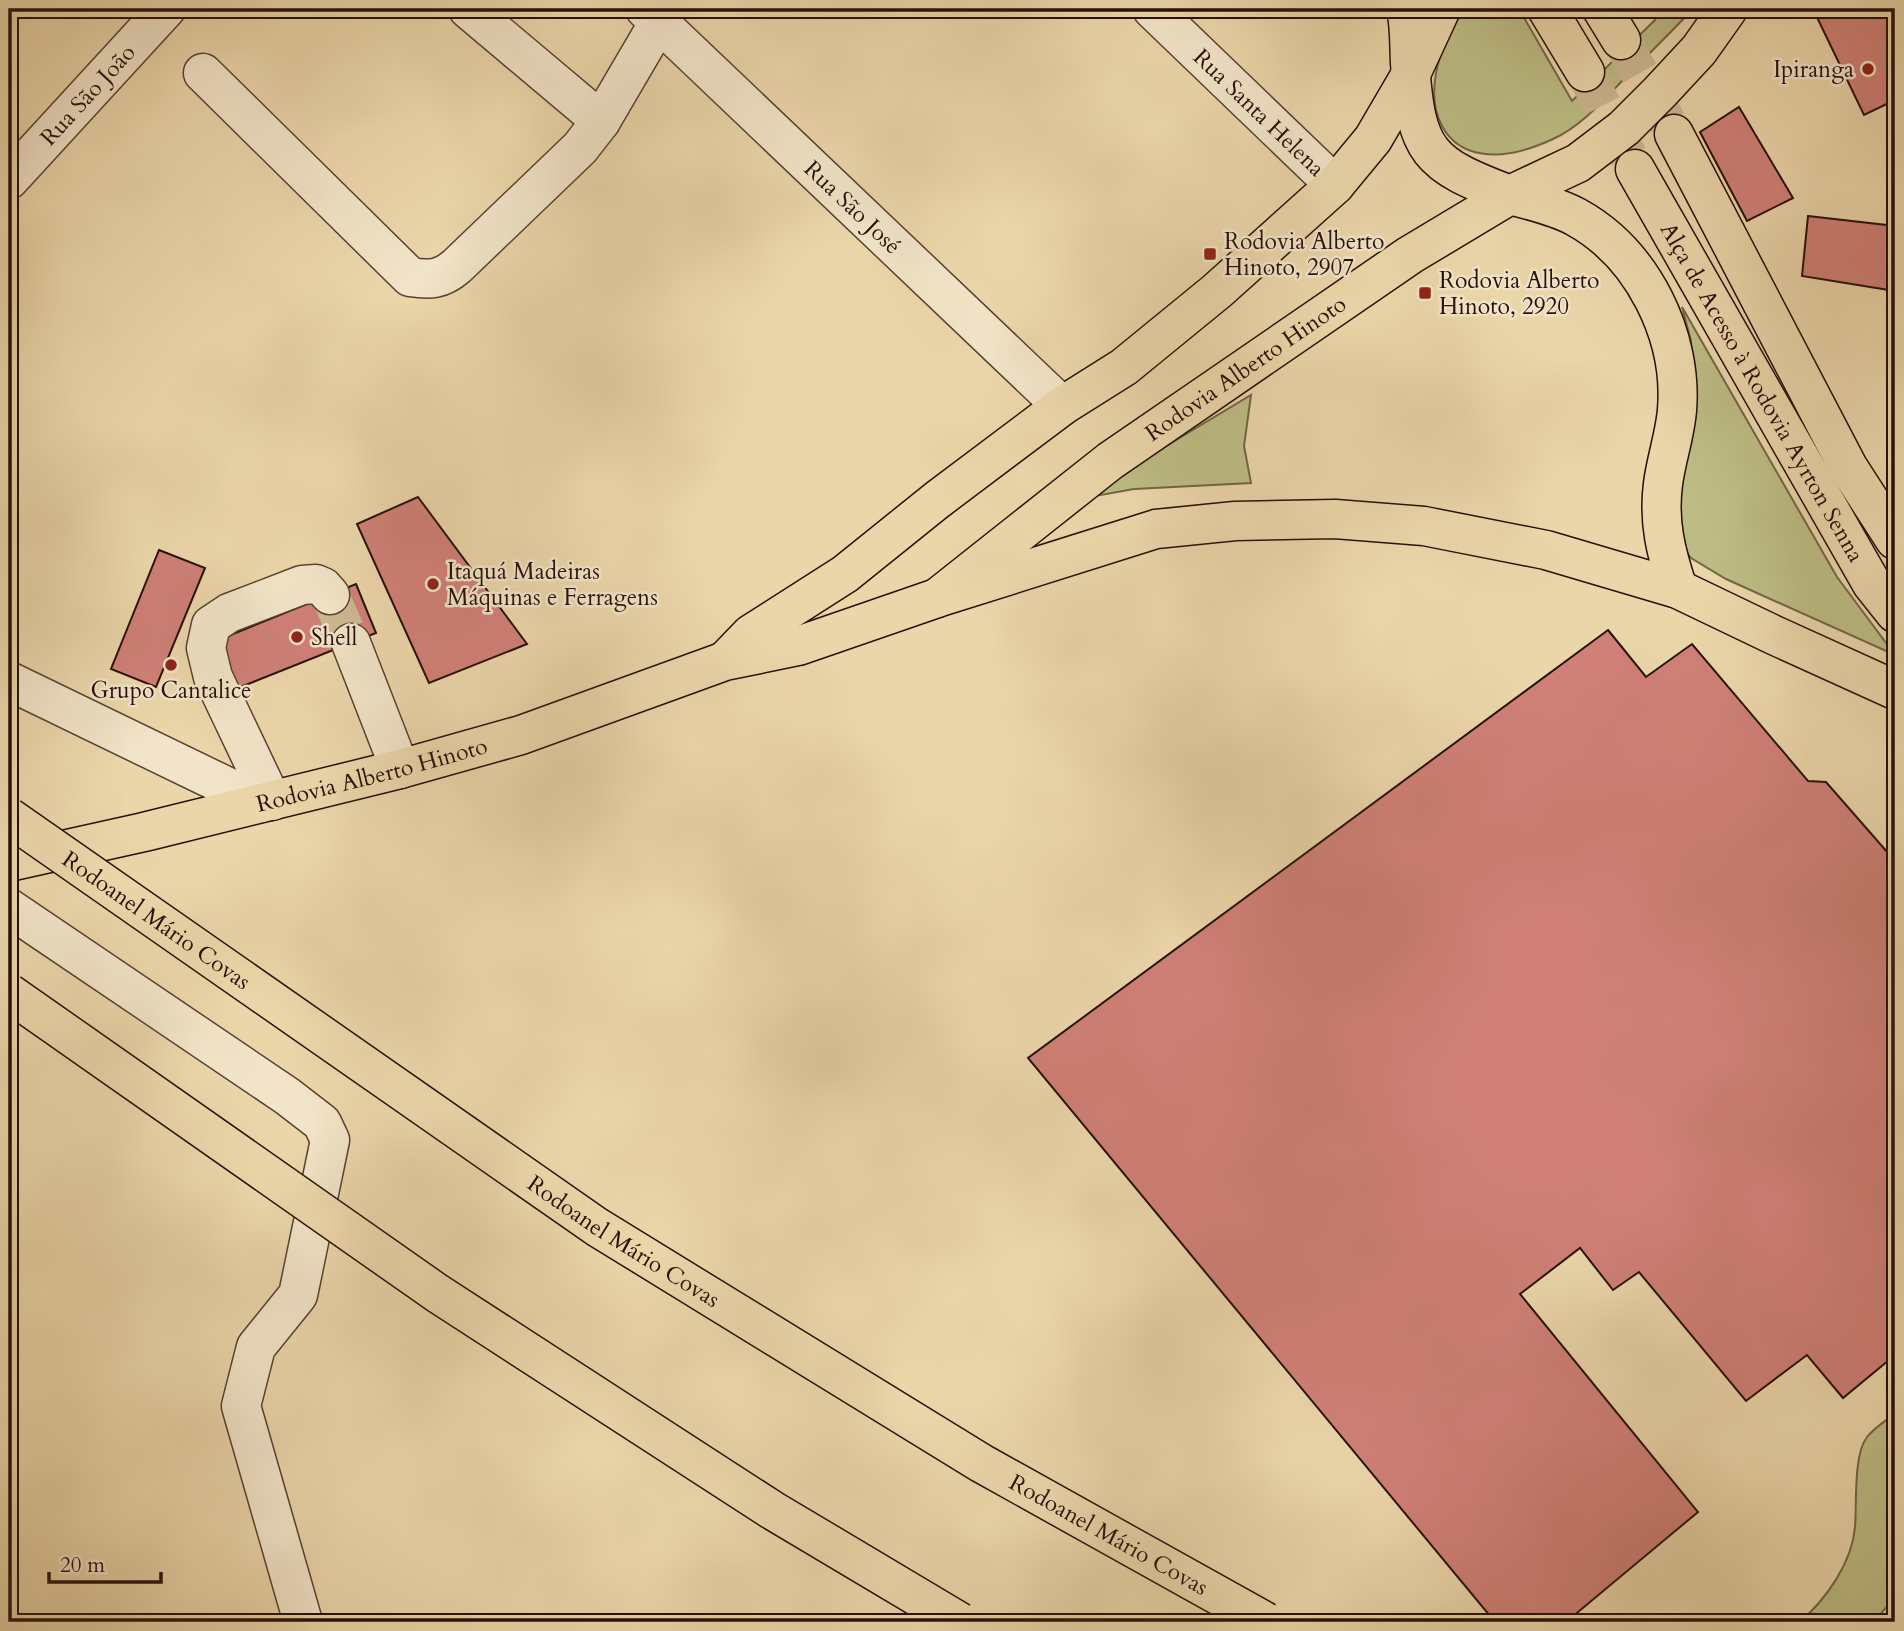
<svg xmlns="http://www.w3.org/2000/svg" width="1904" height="1631" font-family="Cardo,serif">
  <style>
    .green { fill: #bdbc84; stroke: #726646; stroke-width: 2 }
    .building { fill: #d08077; stroke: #261009; stroke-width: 2 }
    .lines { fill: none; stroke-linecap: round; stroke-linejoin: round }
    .minor-tunnel { stroke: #cdb892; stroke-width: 38; stroke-dasharray: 38 19; stroke-linecap: butt }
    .highway-tunnel { stroke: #cdb892; stroke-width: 38; stroke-dasharray: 38 19; stroke-linecap: butt }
    .minor-casing { stroke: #574231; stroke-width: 41 }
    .major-casing { stroke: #261009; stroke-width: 41 }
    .highway-casing { stroke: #261009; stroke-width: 41 }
    .minor { stroke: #f2e4c8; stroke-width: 38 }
    .major { stroke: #ebd6aa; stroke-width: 38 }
    .highway { stroke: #ebd6aa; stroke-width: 38 }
    .highway-bridge-casing { stroke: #261009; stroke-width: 41; stroke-linecap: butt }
    .highway-bridge { stroke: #ebd6aa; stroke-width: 38 }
    .poi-dot { fill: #8f2418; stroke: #f2e4c8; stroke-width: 2.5 }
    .labels { text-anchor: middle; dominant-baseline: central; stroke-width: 5; stroke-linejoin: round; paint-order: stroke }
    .poi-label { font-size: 23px; fill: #261009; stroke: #f2e4c8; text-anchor: start }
    .street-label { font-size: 23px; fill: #261009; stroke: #f2e4c8 }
  </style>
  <rect width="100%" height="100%" fill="#ebd6aa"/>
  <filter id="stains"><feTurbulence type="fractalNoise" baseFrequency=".00286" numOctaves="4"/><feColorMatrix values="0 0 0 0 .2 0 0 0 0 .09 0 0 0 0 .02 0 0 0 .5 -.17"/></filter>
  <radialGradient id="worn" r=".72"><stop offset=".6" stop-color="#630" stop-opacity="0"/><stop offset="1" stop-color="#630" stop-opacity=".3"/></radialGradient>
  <!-- green -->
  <path class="green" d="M1465,9H1519L1572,101L1655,20L1649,9H1693C1670,33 1646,57 1622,81C1602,102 1581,126 1553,139C1438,193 1402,95 1465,9Z
    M1682,307L1837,577L1895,655L1726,579L1691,558L1675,535L1693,378L1691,341Z
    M1251,395L1244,446L1251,483L1134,489L1078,499Z
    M1895,1413V1597L1874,1622H1800C1826,1599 1852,1563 1855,1527C1857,1505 1853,1455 1867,1437C1874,1428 1886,1421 1895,1413Z"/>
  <!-- building -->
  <path class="building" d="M1813,9H1895V100L1864,115Z
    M1739,107L1793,198L1747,221L1700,132Z
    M1808,216L1895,226V291L1802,276Z
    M418,497L527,644L429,683L357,524Z
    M159,550L205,568L156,687L111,669Z
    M356,584L376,633L238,688L218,640Z
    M1608,630L1646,677L1692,644L1808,781L1826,782L1895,861V1355L1843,1398L1807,1355L1746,1401L1639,1272L1613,1290L1580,1248L1520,1294L1698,1512L1566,1622H1495L1028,1058Z"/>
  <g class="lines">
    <!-- minor-tunnel -->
    <path class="minor-tunnel" d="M330,595L351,643"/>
    <!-- highway-tunnel -->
    <path class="highway-tunnel" d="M1621,40L1674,134
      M1585,72L1632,163"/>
    <!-- minor casing -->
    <g class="minor-casing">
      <g id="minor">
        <path d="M468,9L601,121"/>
        <path id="s1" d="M645,9L1062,406"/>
        <path id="s2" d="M1152,9L1335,185"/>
        <path d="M203,73L410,277C430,280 441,280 457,266L580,148L601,121L659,22"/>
        <path id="s3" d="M9,180L166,9"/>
        <path d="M351,643L400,769"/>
        <path d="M9,681L261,803"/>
        <path d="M272,801L213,677L206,648L211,625L229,613L302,585L316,584L323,587L330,595"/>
        <path d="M9,908L287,1096L322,1123L330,1140L298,1295L256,1347L241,1406L303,1622"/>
      </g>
    </g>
    <!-- major casing -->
    <g class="major-casing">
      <g id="major">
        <path d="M1510,195C1532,201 1556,206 1576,217C1643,254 1683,336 1677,410C1675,435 1666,460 1663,484C1658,522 1666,553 1678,589"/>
        <path d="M726,660L751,634L845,574L937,500L1062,406L1124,367L1217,291L1335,185L1373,139L1411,74L1441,9"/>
        <path id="s4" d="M9,862L144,832L400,769L521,735L725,661L798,646L937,598L1110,461L1410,255L1510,195L1578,163L1624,128L1660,92L1699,50L1728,9"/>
      </g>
    </g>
    <!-- highway casing -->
    <g class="highway-casing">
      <g id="highway">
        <path d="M1406,9C1410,26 1409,45 1410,63C1416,153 1428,164 1510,195"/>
        <path d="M1547,9L1585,72"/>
        <path d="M1602,9L1621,40"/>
        <path d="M1674,134L1848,467L1895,540"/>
        <path id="s5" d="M1635,169L1872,584L1895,613"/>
        <path d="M937,598L1156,529L1235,521L1335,519L1424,526L1546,550L1678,589L1776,636L1895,690"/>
      </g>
    </g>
    <!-- minor -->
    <use href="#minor" class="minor"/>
    <!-- major -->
    <use href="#major" class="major"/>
    <!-- highway -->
    <use href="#highway" class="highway"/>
    <!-- highway-bridge casing -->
    <g class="highway-bridge-casing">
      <g id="highway-bridge">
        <path id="s6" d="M9,817L597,1227L981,1463L1266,1622"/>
        <path d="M9,993L437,1293L772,1510L960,1622"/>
      </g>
    </g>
    <!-- highway-bridge -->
    <use href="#highway-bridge" class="highway-bridge"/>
  </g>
  <!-- markers -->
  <g class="poi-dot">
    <circle cx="1868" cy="69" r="7"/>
    <rect x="1203" y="247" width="14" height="14" rx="3.5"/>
    <rect x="1418" y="286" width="14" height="14" rx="3.5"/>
    <circle cx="433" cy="584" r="7"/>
    <circle cx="297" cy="637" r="7"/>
    <circle cx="171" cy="665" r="7"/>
  </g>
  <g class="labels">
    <!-- poi labels -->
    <g class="poi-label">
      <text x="1854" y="69" text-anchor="end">Ipiranga</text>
      <text x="1224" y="241">Rodovia Alberto<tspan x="1224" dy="26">Hinoto, 2907</tspan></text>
      <text x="1439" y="280">Rodovia Alberto<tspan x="1439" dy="26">Hinoto, 2920</tspan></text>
      <text x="447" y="571">Itaquá Madeiras<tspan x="447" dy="26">Máquinas e Ferragens</tspan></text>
      <text x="311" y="637">Shell</text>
      <text x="171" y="690" text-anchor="middle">Grupo Cantalice</text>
    </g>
    <!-- street labels -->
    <g class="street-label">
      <text stroke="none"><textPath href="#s3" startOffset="116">Rua São João</textPath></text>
      <text stroke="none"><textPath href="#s2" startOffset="149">Rua Santa Helena</textPath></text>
      <text stroke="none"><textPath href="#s1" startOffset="287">Rua São José</textPath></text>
      <text stroke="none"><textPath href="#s4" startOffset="1351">Rodovia Alberto Hinoto</textPath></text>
      <text stroke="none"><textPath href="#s5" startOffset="257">Alça de Acesso à Rodovia Ayrton Senna</textPath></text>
      <text stroke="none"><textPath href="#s4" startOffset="373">Rodovia Alberto Hinoto</textPath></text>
      <text stroke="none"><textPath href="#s6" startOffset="180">Rodoanel Mário Covas</textPath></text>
      <text stroke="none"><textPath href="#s6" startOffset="747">Rodoanel Mário Covas</textPath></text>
      <text stroke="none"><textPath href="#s6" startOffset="1314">Rodoanel Mário Covas</textPath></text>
    </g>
  </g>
  <!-- margin -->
  <rect width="1904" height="1631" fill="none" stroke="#ebd6aa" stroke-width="35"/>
  <rect x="10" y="10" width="1883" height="1610" fill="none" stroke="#261009" stroke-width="3.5"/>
  <rect x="18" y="18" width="1869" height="1596" fill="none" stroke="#261009" stroke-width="2"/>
  <!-- scale -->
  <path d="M49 1572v10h112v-10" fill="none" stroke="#261009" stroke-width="3.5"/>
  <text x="60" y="1572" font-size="21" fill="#261009" stroke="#f2e4c8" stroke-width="5" paint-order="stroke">20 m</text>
  <rect width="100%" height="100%" filter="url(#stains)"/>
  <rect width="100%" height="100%" fill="url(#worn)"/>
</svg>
